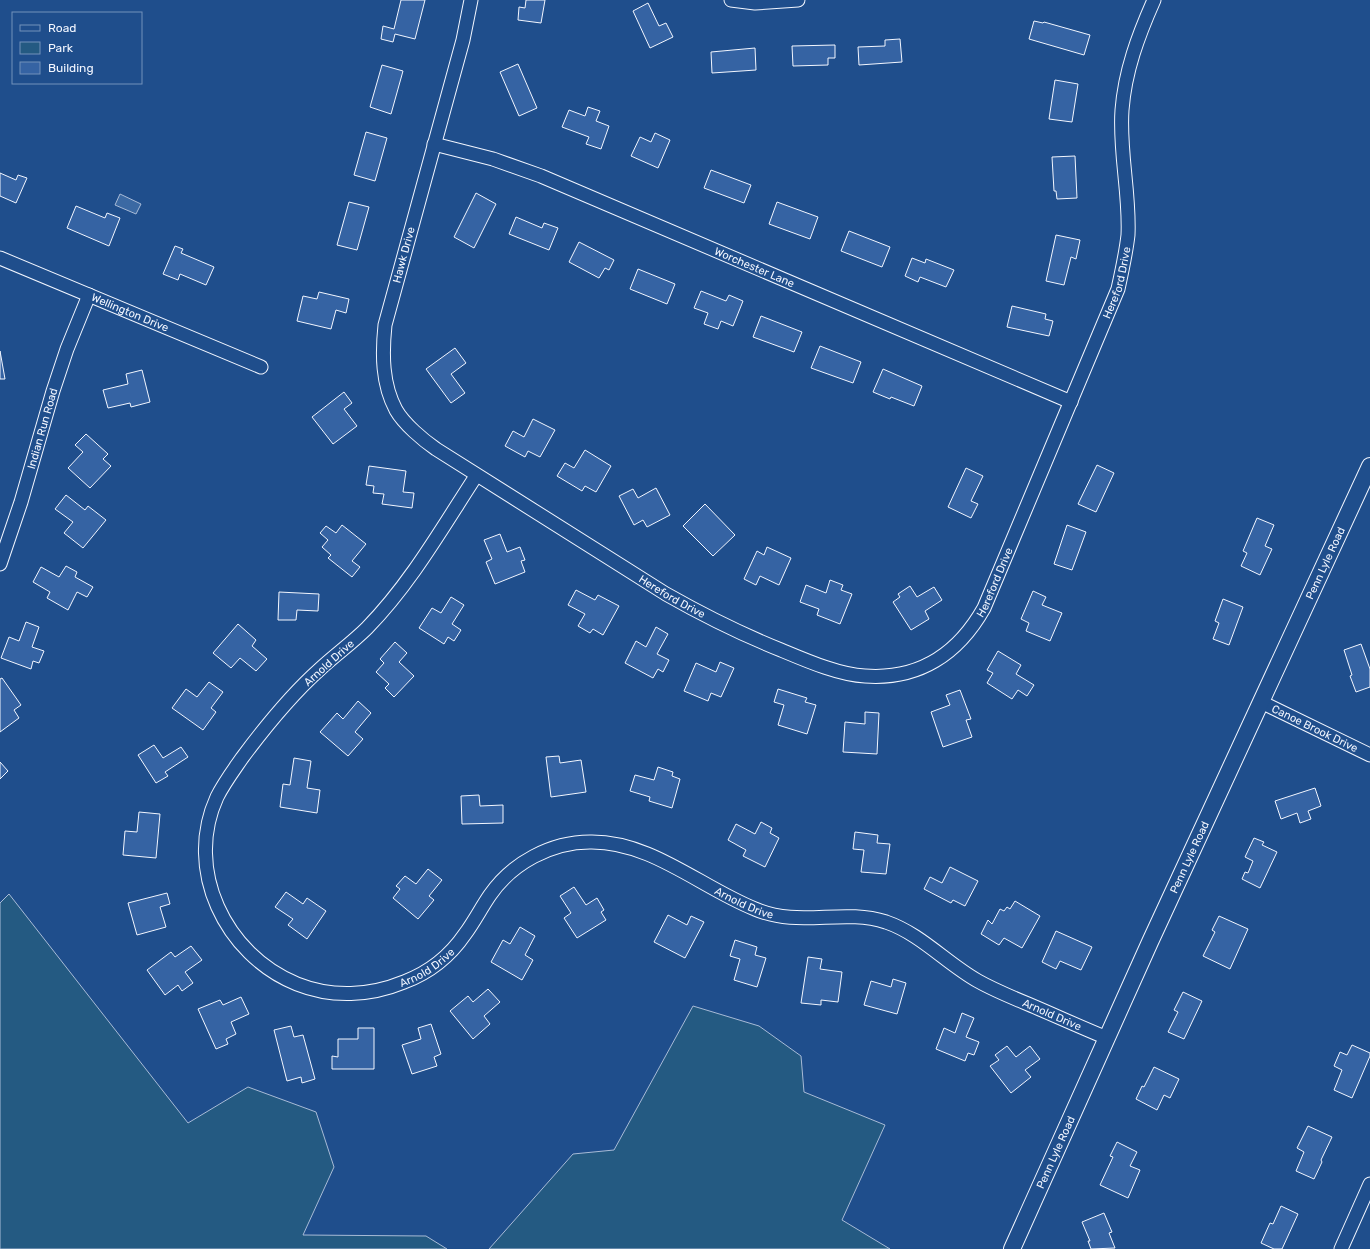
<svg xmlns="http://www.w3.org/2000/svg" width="1370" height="1249" font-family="Rubik,sans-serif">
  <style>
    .green { fill: #245a82; stroke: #a8bbd7 }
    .water { fill: #3b69a3; stroke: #a8bbd7 }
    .building { fill: #3563a3; stroke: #f2f6ff }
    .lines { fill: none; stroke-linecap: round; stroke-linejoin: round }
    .minor-casing { stroke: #f2f6ff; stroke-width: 15 }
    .tertiary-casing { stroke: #f2f6ff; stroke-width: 18 }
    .minor { stroke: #1f4e8c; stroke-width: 13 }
    .tertiary { stroke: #1f4e8c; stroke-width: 16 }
    .labels { text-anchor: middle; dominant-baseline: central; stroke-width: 3; stroke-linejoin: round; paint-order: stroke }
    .street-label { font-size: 11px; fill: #f2f6ff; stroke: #1f4e8c }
  </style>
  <rect width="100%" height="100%" fill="#1f4e8c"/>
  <!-- green -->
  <path class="green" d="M9,894L188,1123L248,1087L316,1112L334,1167L303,1235L426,1236L447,1249H0V903Z
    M693,1006L759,1026L801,1056L804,1092L885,1125L842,1220L890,1249H489L573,1154L614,1150Z"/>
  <!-- water -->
  <path class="water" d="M120,194L141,204L136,214L115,205Z"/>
  <!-- building -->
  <path class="building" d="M401,0H425L415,39L395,34L393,42L381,39L383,26L394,29Z
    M526,0H545L541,23L518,20L519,7L525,8Z
    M648,3L659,26L666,23L673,37L650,48L633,11Z
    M1034,21L1043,23L1044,22L1090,35L1084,55L1029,39Z
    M900,39L902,62L859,65L858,47L885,46V40Z
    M835,45V58H828V65L793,66L792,46Z
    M755,48L756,70L712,73L711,52Z
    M518,64L537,108L519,116L500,72Z
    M382,65L403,71L391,114L370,107Z
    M1055,80L1078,84L1072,122L1049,119Z
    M588,107L600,111L596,121L609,126L601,149L586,144L589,137L562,127L569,110L585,116Z
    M366,132L387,138L375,181L354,175Z
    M655,133L670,140L658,168L631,156L640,137L651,142Z
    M1075,156L1077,198L1057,199L1056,191H1054L1052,157Z
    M711,170L751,185L744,203L704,188Z
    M0,173L16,180L18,175L27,178L16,203L0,196Z
    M476,193L496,204L474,248L454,237Z
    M349,202L369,207L357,250L337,245Z
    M777,202L818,217L810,239L769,224Z
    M76,206L105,218L107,213L120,218L109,246L67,228Z
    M516,217L542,228L544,223L558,228L549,250L509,234Z
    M849,231L890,247L882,267L841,251Z
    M1056,235L1080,240L1076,259L1071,257L1064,285L1046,281Z
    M579,242L614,260L609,270L605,268L599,278L569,262Z
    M175,246L183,249L181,253L214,267L206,285L180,274L178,280L163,274Z
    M912,258L925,263L926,259L954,270L946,287L920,277L918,282L905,276Z
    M638,269L675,284L667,304L630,289Z
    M701,291L726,301L729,295L743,301L733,326L721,321L718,329L704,324L708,313L694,308Z
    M319,292L349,299L346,313L336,310L331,329L297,321L303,296L317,299Z
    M1012,306L1046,314L1045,319L1053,321L1049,336L1007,327Z
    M761,316L802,332L794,352L753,337Z
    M820,346L861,362L853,383L811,368Z
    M455,348L466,363L451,374L465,393L451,403L426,369Z
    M0,351L5,379H0Z
    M883,369L922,386L914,406L891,397L890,399L873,392Z
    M142,370L150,402L131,407L130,403L108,408L103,390L128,384L126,374Z
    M344,392L352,403L344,409L357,426L333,444L312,417Z
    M533,419L555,430L540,457L528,451L525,457L505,446L513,431L524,437Z
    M86,434L108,454L103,459L111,466L90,488L68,468L83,452L75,445Z
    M585,450L611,466L596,492L585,486L582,491L557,476L565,463L574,468Z
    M1097,465L1114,473L1096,512L1078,504Z
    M369,466L406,471L403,492L414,493L412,508L382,504L384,494L373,493L374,486L366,485Z
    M966,468L983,476L971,501L978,504L971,518L948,507Z
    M656,488L670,515L647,527L643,520L634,525L619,496L633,489L638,498Z
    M66,495L85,510L88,506L106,520L83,548L64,533L73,522L55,509Z
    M705,504L735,535L713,556L683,526Z
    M1257,518L1274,525L1265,546L1272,549L1260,575L1241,566L1247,553L1243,551Z
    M342,525L366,544L352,561L360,567L352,577L328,558L331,555L322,547L328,540L320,533L326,526L336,533Z
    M1067,525L1086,532L1072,570L1054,564Z
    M500,534L507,552L520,547L525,560L521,561L525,572L495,584L486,562L492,559L484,540Z
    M767,547L791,558L779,585L760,576L756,585L744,579L757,551L764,555Z
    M66,566L77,572L75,577L93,587L87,597L77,592L68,610L47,598L50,592L33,582L41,567L59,577Z
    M830,580L843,585L841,590L852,594L840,624L817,615L819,609L800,602L806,585L826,593Z
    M910,586L917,597L934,587L942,600L925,611L929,619L911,630L893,602L900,597L898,594Z
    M576,590L595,600L598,595L619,606L603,635L593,629L590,633L578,626L585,614L568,605Z
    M1033,591L1046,597L1042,605L1062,613L1050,641L1026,631L1029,623L1021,619Z
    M279,592L319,594L318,611L297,610L296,620H278Z
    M451,597L464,605L452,624L461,630L454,641L448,637L444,644L419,628L432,608L441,613Z
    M1223,599L1243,607L1229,645L1213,639L1219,623L1215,621Z
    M26,622L39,627L32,647L44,651L39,663L33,661L31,669L1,658L9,637L19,641Z
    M238,624L256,640L252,646L267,659L256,671L240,658L231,668L213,653Z
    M656,627L668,634L657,654L669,660L663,672L658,669L653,678L625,663L636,641L646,647Z
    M395,642L407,653L399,662L414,676L394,697L385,688L389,684L376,672L384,663L380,659Z
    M1361,644L1370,669V687L1356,692L1350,676L1352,675L1344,650Z
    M998,651L1021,665L1016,674L1034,685L1027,696L1018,690L1012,699L987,683L993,673L987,670Z
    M720,662L734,668L721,697L711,693L708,701L684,691L696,663L716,672Z
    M2,678L21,705L14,710L19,718L0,732V679Z
    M209,682L223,692L211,708L216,712L203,730L172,708L186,689L197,697Z
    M778,689L807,698L805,702L816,705L807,734L778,725L784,705L774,702Z
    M960,690L971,719L966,720L972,737L943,747L931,712L950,705L946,695Z
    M358,701L371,713L355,732L363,739L348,756L320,732L337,713L343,719Z
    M865,712L879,713L877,754L843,752L845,722L865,724Z
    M154,745L163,758L181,747L188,757L165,772L168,776L156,783L138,755Z
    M559,756L560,763L581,760L586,792L551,797L546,757Z
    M294,758L311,761L307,788L320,790L317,813L280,807L283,784L290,785Z
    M0,762L8,771L0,779Z
    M658,767L673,772L672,776L680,779L672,808L649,801L650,797L630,791L635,775L654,780Z
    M1315,788L1321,806L1308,811L1311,819L1300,823L1297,813L1281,819L1275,801Z
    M479,795L480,806L503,805V823L462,824L461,796Z
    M139,812L160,814L156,858L123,855L125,831L137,832Z
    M761,822L772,828L770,833L779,838L765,867L743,856L746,850L728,840L736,824L755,834Z
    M855,832L878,835L877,843L890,844L886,874L861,872L864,850L853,849Z
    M1254,838L1264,842L1262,845L1277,852L1260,888L1242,879L1245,872L1248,873L1253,861L1245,857Z
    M950,867L978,881L965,906L953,900L951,903L924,889L930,877L942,883Z
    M428,869L442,880L429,896L434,900L418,919L393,898L400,889L396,886L405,876L416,884Z
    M574,887L586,905L597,898L604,910L601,912L606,920L577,938L564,918L571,913L560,896Z
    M286,892L303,904L307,898L326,911L307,939L288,925L293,919L275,907Z
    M167,893L170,904L160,907L166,927L137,935L128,903Z
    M1015,901L1040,916L1022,948L1004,938L999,945L981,934L988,920L992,924L1000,909L1004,911L1007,907L1010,909Z
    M668,915L687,925L691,916L704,922L685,958L654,942Z
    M1219,916L1248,929L1230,969L1203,956L1215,932L1212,930Z
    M520,927L535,936L525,955L533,960L522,980L491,962L503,940L510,944Z
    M1056,931L1092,947L1081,970L1060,961L1056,969L1042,962Z
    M735,940L757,947L755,955L766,958L757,987L734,980L740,959L730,956Z
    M191,946L202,960L185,972L193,983L182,991L178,985L165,995L147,970L171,952L175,957Z
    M808,957L822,959L820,969L842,972L838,1002L821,1000V1005L801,1003Z
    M893,979L906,983L897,1014L864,1005L871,981L891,987Z
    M488,989L500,1002L484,1016L490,1024L473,1039L450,1011L468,996L473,1002Z
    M1183,992L1202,1001L1184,1039L1168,1032L1178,1012L1174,1010Z
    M241,997L249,1014L231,1022L236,1034L226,1039L228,1044L216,1049L198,1009L220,1000L223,1005Z
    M962,1013L974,1018L966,1037L979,1042L974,1055L968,1053L965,1061L936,1049L944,1028L955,1033Z
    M431,1024L441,1054L434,1057L437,1066L412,1074L402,1045L421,1039L418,1028Z
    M291,1026L294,1037L303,1035L315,1079L302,1083L301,1077L287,1081L274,1030Z
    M358,1028H374V1069H332V1056L338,1057V1039H358Z
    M1352,1045L1370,1053V1056L1352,1098L1334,1090L1342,1070L1334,1066L1340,1052L1347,1055Z
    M1007,1046L1016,1057L1030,1046L1040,1059L1025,1070L1031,1077L1011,1093L990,1066L999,1060L995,1055Z
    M1154,1067L1179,1079L1170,1098L1164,1095L1157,1110L1136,1099L1142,1086L1144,1087Z
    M1308,1126L1332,1137L1321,1160L1322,1162L1314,1179L1296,1171L1304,1152L1297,1148Z
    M1117,1142L1137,1152L1130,1166L1140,1170L1128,1198L1100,1185L1113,1157L1110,1156Z
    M1281,1206L1298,1214L1282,1249H1274L1261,1243L1270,1223L1273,1224Z
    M1104,1213L1112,1232L1109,1233L1115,1248L1091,1249L1088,1241H1090L1082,1222Z"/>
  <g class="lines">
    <!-- minor casing -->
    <g class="minor-casing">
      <g id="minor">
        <path id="s1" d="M471,0L463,40L385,325C382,354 382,384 396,410C404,424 423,440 436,449L666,594C703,615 741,634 781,650C805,660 839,675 865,676C919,680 958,654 984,608L1118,289C1122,271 1126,253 1128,235C1130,193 1119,152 1122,110C1125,71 1138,36 1154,0"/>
        <path d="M731,0L755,3L798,0"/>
        <path id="s2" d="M434,144L493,159L541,176L1071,402"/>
        <path id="s3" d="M0,258L261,367"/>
        <path id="s4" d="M476,476C442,528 411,583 367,628C352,643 335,655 320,669C291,695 265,727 242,758C233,771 224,783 217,797C184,869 225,955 297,984C332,998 370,996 404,982C428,973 450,956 465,934C474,922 481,908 490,895C512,863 551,842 590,842C651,841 700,887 755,909C799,928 842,908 886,922C921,934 946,963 978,981C994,990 1011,997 1028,1004C1054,1015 1080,1027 1107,1038"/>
        <path id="s5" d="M0,564L21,502L53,391L67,349L89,295"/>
        <path id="s6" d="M1261,702L1370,755"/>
        <path d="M1341,1249L1370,1184"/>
      </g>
    </g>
    <!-- tertiary casing -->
    <g class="tertiary-casing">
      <g id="tertiary">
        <path id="s7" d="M1012,1249L1150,942L1370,466"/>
      </g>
    </g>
    <!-- minor -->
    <use href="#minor" class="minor"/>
    <!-- tertiary -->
    <use href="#tertiary" class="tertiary"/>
  </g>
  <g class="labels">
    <!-- street labels -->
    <g class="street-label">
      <text transform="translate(404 255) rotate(-75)">Hawk Drive</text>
      <text stroke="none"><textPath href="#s2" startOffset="344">Worchester Lane</textPath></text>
      <text stroke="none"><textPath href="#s1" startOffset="1465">Hereford Drive</textPath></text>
      <text stroke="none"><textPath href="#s3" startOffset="141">Wellington Drive</textPath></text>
      <text stroke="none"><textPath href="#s5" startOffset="142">Indian Run Road</textPath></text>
      <text stroke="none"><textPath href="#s7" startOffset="754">Penn Lyle Road</textPath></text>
      <text stroke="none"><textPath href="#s1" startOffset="1141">Hereford Drive</textPath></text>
      <text stroke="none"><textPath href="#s1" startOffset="758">Hereford Drive</textPath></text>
      <text transform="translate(329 663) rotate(-42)">Arnold Drive</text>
      <text stroke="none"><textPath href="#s6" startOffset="60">Canoe Brook Drive</textPath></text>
      <text stroke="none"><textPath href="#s7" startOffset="430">Penn Lyle Road</textPath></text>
      <text stroke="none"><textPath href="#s4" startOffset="1161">Arnold Drive</textPath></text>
      <text stroke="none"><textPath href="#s4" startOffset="778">Arnold Drive</textPath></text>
      <text stroke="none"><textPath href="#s4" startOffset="1497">Arnold Drive</textPath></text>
      <text stroke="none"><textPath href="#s7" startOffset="106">Penn Lyle Road</textPath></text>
    </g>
  </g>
  <!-- legend -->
  <rect x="12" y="12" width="130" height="72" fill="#1f4e8c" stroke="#7391ba"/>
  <rect x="20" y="25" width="20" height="6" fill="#1f4e8c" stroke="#7391ba"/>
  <text x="48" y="32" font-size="12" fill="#f2f6ff">Road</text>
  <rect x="20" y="42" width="20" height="12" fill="#245a82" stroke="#7391ba"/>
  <text x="48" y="52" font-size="12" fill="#f2f6ff">Park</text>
  <rect x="20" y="62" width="20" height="12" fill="#3563a3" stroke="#7391ba"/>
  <text x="48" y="72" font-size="12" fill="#f2f6ff">Building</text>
</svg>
